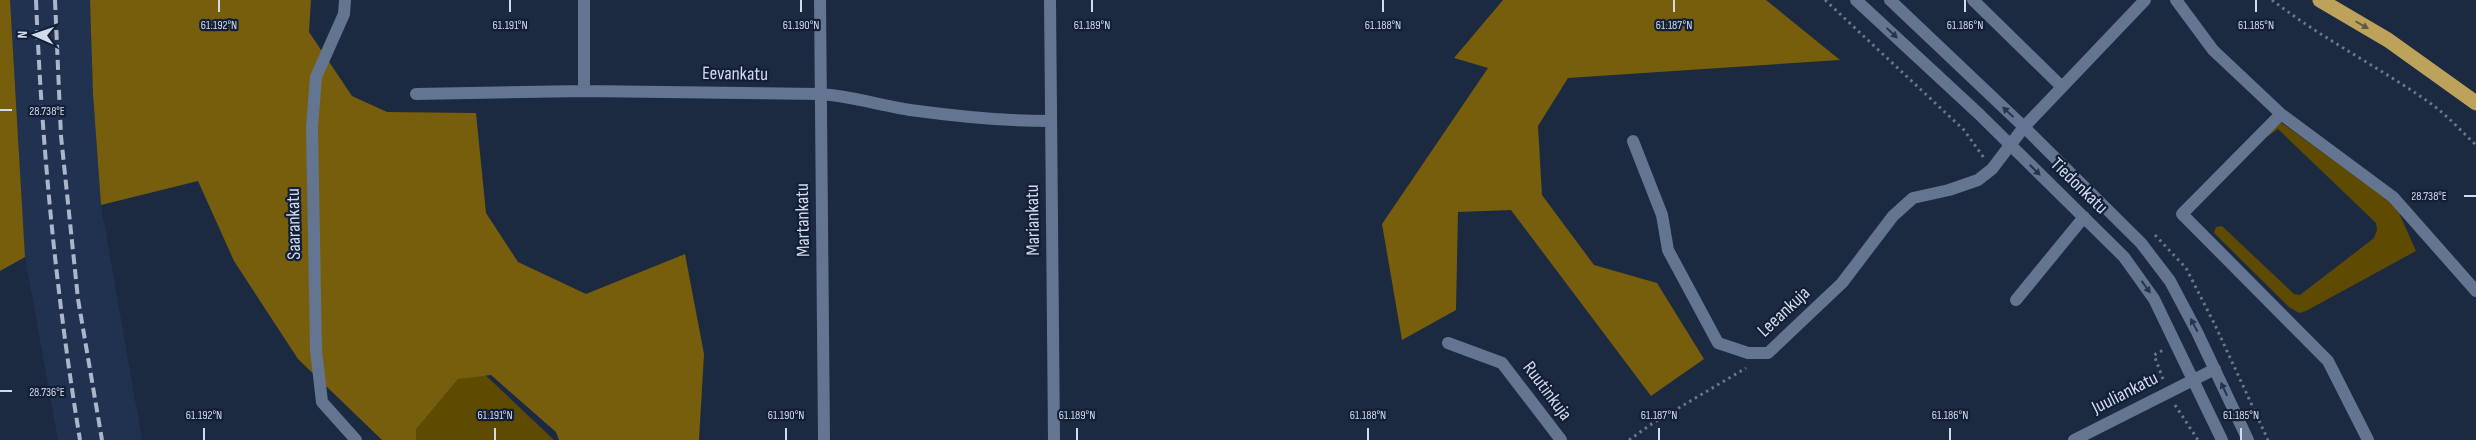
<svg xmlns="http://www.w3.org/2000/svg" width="2476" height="440" font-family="'Sofia Sans Condensed',sans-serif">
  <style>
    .built { fill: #213250 }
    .green { fill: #5f4a02 }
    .forest { fill: #775e0c }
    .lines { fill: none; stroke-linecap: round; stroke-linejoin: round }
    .path { stroke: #6a768b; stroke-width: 3; stroke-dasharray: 2.5 4; stroke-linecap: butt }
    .minor { stroke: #647591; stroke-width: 12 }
    .highway { stroke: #bca25b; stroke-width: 15 }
    .rail { stroke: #abb6c8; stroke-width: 4; stroke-dasharray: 10 5; stroke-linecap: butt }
    .oneway { fill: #5e5a47 }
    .oneway2 { fill: #26344d }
    .ticks { fill: none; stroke: #d1dbeb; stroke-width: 2 }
    .labels { text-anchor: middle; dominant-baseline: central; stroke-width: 4.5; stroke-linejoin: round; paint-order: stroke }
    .street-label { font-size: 19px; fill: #d1dbeb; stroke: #121f36 }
    .ticks-label { font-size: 12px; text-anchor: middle; fill: #d1dbeb; stroke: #121f36; stroke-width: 4.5; stroke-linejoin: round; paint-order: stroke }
  </style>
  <rect width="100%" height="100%" fill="#1b2941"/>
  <!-- built -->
  <path class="built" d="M10,0H90L93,94L101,205L142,440H58L25,257Z"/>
  <!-- green -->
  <path class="green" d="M2279,121L2388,200L2399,213L2416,251L2306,311L2299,313L2289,307L2214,233L2216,227L2222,226L2294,294L2300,295L2374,238L2377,230L2376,223L2278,129L2267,137Z
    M478,368L554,440H415L416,402Z"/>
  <!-- forest -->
  <path class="forest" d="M0,0H10L25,257L0,271Z
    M90,0H311L309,32L352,96L387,112L476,113L486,213L518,262L586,294L685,254L704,354L699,440H559L556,432L491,375L458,379L416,429V440H382L298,359L234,261L198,181L101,205L93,94Z
    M1503,0H1766L1840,60L1568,78L1538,126L1542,195L1594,265L1657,283L1704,359L1651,396L1511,210L1458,212L1456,310L1402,340L1382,224L1488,68L1454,58Z"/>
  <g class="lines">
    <!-- path -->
    <path class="path" d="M1825,0L1964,130L1984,158
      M2272,0C2321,38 2379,67 2430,103C2447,115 2461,131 2476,145
      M2155,235L2186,268L2215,325L2268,440
      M2163,379L2154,355L2163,350
      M2175,405L2198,440
      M1629,440L1650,425L1746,368"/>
    <!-- minor -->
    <path class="minor" d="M345,0L344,14L316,77L312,127L316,350L322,402L356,440
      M584,0V91
      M820,0L824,440
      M1050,0L1054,440
      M1856,0L1979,114L2124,257L2154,299L2222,440
      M1890,0L2024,127L2141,243L2170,281L2197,332L2248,440
      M1973,0L2062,87
      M2176,0L2213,50L2281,114L2393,197L2476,291
      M416,94L584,91L820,94C853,96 885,107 918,111C962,117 1006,121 1051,121
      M2281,114L2182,214L2328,361L2368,440
      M1633,141L1662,215L1668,250L1718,343L1748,353H1768L1842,283L1893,216L1913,198L1949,190L1978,180L1992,169L2024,127L2145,0
      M2016,300L2084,217
      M1448,343L1502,363L1561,440
      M2074,440L2215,369"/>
    <!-- highway -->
    <path class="highway" d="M2320,0L2388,40L2476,103"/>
    <!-- rail -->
    <path class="rail" d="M36,0C42,148 56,294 80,440
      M55,0L61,136L78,299L102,440"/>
  </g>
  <!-- one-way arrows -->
  <defs><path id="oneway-solid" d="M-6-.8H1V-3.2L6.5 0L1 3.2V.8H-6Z" transform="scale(1.25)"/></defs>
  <use class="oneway" href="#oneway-solid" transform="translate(2362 25) rotate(30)"/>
  <g class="oneway2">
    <use href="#oneway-solid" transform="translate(1892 33) rotate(43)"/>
    <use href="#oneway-solid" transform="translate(2008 112) rotate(-137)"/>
    <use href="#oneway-solid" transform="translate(2035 170) rotate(45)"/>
    <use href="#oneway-solid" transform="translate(2146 287) rotate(54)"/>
    <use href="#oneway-solid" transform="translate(2194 325) rotate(-118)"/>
    <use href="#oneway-solid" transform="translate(2224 389) rotate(-115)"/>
  </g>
  <!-- ticks -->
  <path class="ticks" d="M219,12V0M510,12V0M801,12V0M1092,12V0M1383,12V0M1674,12V0M1965,12V0M2256,12V0M0,110H12M2464,196H2476M0,391H12M204,440V428M495,440V428M786,440V428M1077,440V428M1368,440V428M1659,440V428M1950,440V428M2241,440V428"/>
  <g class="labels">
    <!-- street labels -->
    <g class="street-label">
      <text transform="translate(735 74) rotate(1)">Eevankatu</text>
      <text transform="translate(2079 186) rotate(44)">Tiedonkatu</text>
      <text transform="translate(803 220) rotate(-91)">Martankatu</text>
      <text transform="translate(1033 220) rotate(-91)">Mariankatu</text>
      <text transform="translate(294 224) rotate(-91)">Saarankatu</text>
      <text transform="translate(1784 312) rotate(-43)">Leeankuja</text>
      <text transform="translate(1547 391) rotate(53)">Ruutinkuja</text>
      <text transform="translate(2125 393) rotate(-27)">Juuliankatu</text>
    </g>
  </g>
  <g class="ticks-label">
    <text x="219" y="29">61.192°N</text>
    <text x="510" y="29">61.191°N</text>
    <text x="801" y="29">61.190°N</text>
    <text x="1092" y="29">61.189°N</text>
    <text x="1383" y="29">61.188°N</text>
    <text x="1674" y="29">61.187°N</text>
    <text x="1965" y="29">61.186°N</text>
    <text x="2256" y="29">61.185°N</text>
    <text x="47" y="115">28.738°E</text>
    <text x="2429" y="200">28.738°E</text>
    <text x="47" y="396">28.736°E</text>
    <text x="204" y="419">61.192°N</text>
    <text x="495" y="419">61.191°N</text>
    <text x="786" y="419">61.190°N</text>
    <text x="1077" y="419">61.189°N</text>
    <text x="1368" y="419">61.188°N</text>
    <text x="1659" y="419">61.187°N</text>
    <text x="1950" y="419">61.186°N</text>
    <text x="2241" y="419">61.185°N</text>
  </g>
  <!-- north arrow -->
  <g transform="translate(35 35) rotate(272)" stroke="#121f36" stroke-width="4" paint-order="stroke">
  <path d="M0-4L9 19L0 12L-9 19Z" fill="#d1dbeb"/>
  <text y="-8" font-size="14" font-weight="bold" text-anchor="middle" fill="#d1dbeb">N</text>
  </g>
</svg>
